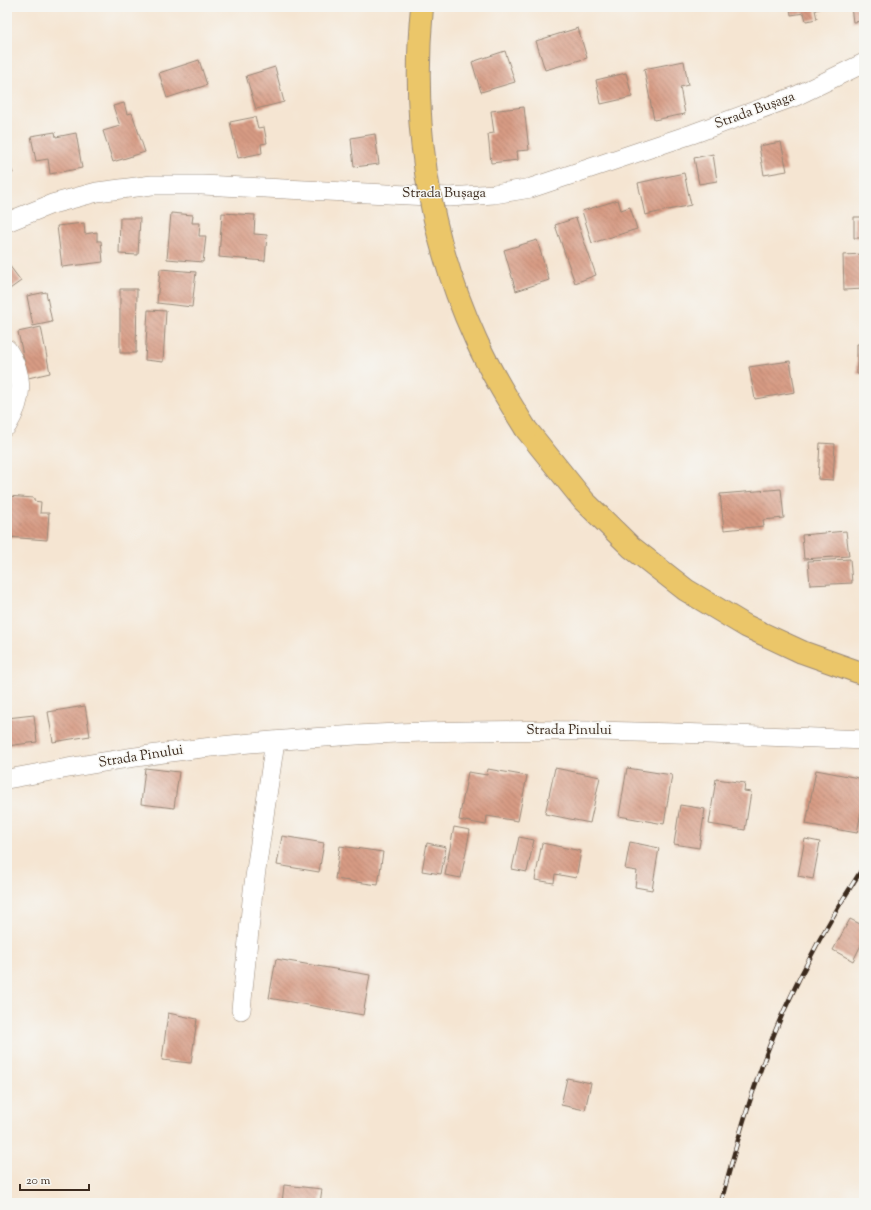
<svg xmlns="http://www.w3.org/2000/svg" width="871" height="1210" font-family="'Sorts Mill Goudy',serif">
  <style>
    .building { fill: url(#building-back-hatch) }
    .lines { fill: none; stroke-linecap: round; stroke-linejoin: round }
    .street-casing { stroke: #988878; stroke-width: 20 }
    .highway-casing { stroke: #988878; stroke-width: 24 }
    .street { stroke: #fff; stroke-width: 19 }
    .highway { stroke: #ebc669; stroke-width: 22 }
    .rail-casing { stroke: #3b2a1e; stroke-width: 4.5 }
    .rail { stroke: #f6f6f2; stroke-width: 3; stroke-dasharray: 9; stroke-linecap: butt }
    .highway-bridge-casing { stroke: #988878; stroke-width: 24; stroke-linecap: butt }
    .highway-bridge { stroke: #ebc669; stroke-width: 22 }
    .labels { text-anchor: middle; dominant-baseline: central; stroke-width: 3; stroke-linejoin: round; paint-order: stroke }
    .street-label { font-size: 14px; fill: #3b2a1e; stroke: #f6f6f2 }
  </style>
  <defs>
    <pattern id="building-back-hatch" width="6" height="6" patternUnits="userSpaceOnUse"><rect width="6" height="6" fill="#d79b84"/><path d="M-1 5l2 2M0 0l6 6M5-1l2 2" fill="none" stroke="#b07f6b"/></pattern>
  </defs>
  <rect width="100%" height="100%" fill="#f6f6f2"/>
  <filter id="ink" filterUnits="userSpaceOnUse"><feTurbulence type="fractalNoise" baseFrequency=".025" numOctaves="2"/><feDisplacementMap in="SourceGraphic" scale="8" xChannelSelector="R" yChannelSelector="G"/><feConvolveMatrix kernelMatrix="1 2 1 2 8 2 1 2 1" color-interpolation-filters="sRGB"/></filter>
  <filter id="wash" filterUnits="userSpaceOnUse"><feTurbulence type="fractalNoise" baseFrequency=".012" numOctaves="4" result="noise"/><feDisplacementMap in="SourceGraphic" scale="16" xChannelSelector="R" yChannelSelector="G"/><feGaussianBlur stdDeviation="0.9" result="paint"/><feColorMatrix in="noise" values="0 0 0 0 0 0 0 0 0 0 0 0 0 0 0 0 0 1.4 0 .05"/><feComposite in="paint" operator="in"/></filter>
  <g filter="url(#wash)">
    <rect width="100%" height="100%" fill="#f5e5d2"/>
    <g id="blocks">
      <!-- building -->
      <path class="building" d="M790,7H823V8L815,10L817,19L806,21L804,13L791,15Z
        M851,7H864V21L853,22Z
        M578,28L587,58L545,70L536,41Z
        M505,51L515,82L481,92L472,62Z
        M199,60L207,85L167,98L159,73Z
        M684,61L688,85L680,87L685,114L654,120L644,69Z
        M275,67L284,102L256,109L246,76Z
        M626,73L632,97L601,104L596,80Z
        M124,103L127,114L132,113L145,152L113,162L103,131L120,126L113,106Z
        M524,107L529,150L517,151L518,160L491,163L488,134L494,133L491,111Z
        M255,117L258,128L264,127L267,143L261,144L262,153L238,158L230,122Z
        M55,132L56,137L76,133L82,168L50,174L48,159L36,161L31,136Z
        M375,134L379,164L354,167L351,138Z
        M781,142L787,171L764,175L759,146Z
        M713,154L717,181L699,184L694,158Z
        M7,158L13,173L7,175Z
        M684,173L691,205L645,215L638,183Z
        M618,200L621,210L630,207L637,229L592,243L582,211Z
        M171,213L193,215L192,223H200L199,236H206L203,262L167,259Z
        M222,213L255,215L254,234L267,235L265,261L219,257Z
        M854,217H864V238H854Z
        M120,218H140L138,255L119,254Z
        M576,218L596,275L575,283L555,225Z
        M84,223L85,234L97,232V241H101L103,262L62,267L57,226Z
        M537,240L549,280L516,291L504,250Z
        M863,254L864,289L844,290L843,255Z
        M9,265L21,281L7,291V267Z
        M160,269L196,272L192,307L157,303Z
        M120,289H137L136,353H120Z
        M46,292L52,322L33,326L27,296Z
        M148,310L166,311L163,362L145,360Z
        M41,327L50,373L28,378L18,332Z
        M857,344H864V374H857Z
        M790,361L795,392L755,399L749,367Z
        M820,443L835,444L833,480L818,479Z
        M781,489L784,518L763,520L764,526L724,530L720,494Z
        M7,496L34,498V501L41,502L40,513H49L47,540L7,537Z
        M846,531L849,556L804,559L802,535Z
        M850,559L852,583L810,585L808,561Z
        M85,706L90,736L53,742L48,712Z
        M34,715L37,742L7,746V718Z
        M145,768L179,772L174,808L141,804Z
        M555,768L600,777L590,823L545,814Z
        M627,768L672,775L664,824L619,816Z
        M488,769L527,776L518,821L487,816L486,825L459,820L468,772L487,775Z
        M816,770L864,779V797L857,833L806,824Z
        M716,779L745,783L744,791L751,792L745,830L709,824Z
        M680,805L705,809L699,848L674,844Z
        M454,827L470,830L461,878L445,875Z
        M282,836L324,843L319,872L277,865Z
        M519,837L534,840L527,872L512,869Z
        M805,839L820,842L813,879L798,876Z
        M630,842L659,848L652,890L635,887L637,871L625,869Z
        M427,843L446,847L441,874L422,871Z
        M542,843L581,851L576,878L555,874L554,883L535,880Z
        M340,846L383,852L378,885L335,879Z
        M850,919L864,926V939L853,961L833,950Z
        M276,959L370,975L363,1015L269,998Z
        M168,1013L197,1019L191,1063L162,1060Z
        M567,1078L591,1083L585,1110L561,1105Z
        M284,1185L322,1189L320,1203H282Z"/>
    </g>
  </g>
  <g filter="url(#ink)">
    <use href="#blocks" fill-opacity="0" stroke="#988878" stroke-width="1"/>
    <g class="lines">
      <!-- street casing -->
      <g class="street-casing">
        <path id="street" d="M7,222L52,204L97,192L152,185H202L449,197L494,194L531,188L692,134L796,96L864,63
          M7,349C25,376 23,399 7,426
          M7,779C52,771 98,762 143,756C209,746 275,740 341,736C515,725 690,733 864,740
          M241,1010L253,891L275,741"/>
      </g>
      <!-- highway casing -->
      <g class="highway-casing">
        <path id="highway" d="M526,429L584,501L631,547L686,590L746,626L802,652L864,674"/>
      </g>
      <!-- street -->
      <use href="#street" class="street"/>
      <!-- highway -->
      <use href="#highway" class="highway"/>
      <!-- rail casing -->
      <g class="rail-casing">
        <path id="rail" d="M721,1203C737,1139 756,1075 782,1015C805,964 833,913 864,866"/>
      </g>
      <!-- rail -->
      <use href="#rail" class="rail"/>
      <!-- highway-bridge casing -->
      <g class="highway-bridge-casing">
        <path id="highway-bridge" d="M422,7C411,123 427,233 476,340C490,371 508,400 526,429"/>
      </g>
      <!-- highway-bridge -->
      <use href="#highway-bridge" class="highway-bridge"/>
    </g>
  </g>
  <g class="labels">
    <!-- street labels -->
    <g class="street-label">
      <text transform="translate(755 111) rotate(-20)">Strada Bușaga</text>
      <text x="444" y="194">Strada Bușaga</text>
      <text x="569" y="731">Strada Pinului</text>
      <text transform="translate(141 757) rotate(-9)">Strada Pinului</text>
    </g>
  </g>
  <!-- margin -->
  <rect width="871" height="1210" fill="none" stroke="#f6f6f2" stroke-width="24"/>
  <!-- scale -->
  <path d="M20 1184v6h69v-6" fill="none" stroke="#3b2a1e" stroke-width="2"/>
  <text x="26" y="1184" font-size="12" fill="#3b2a1e" stroke="#f6f6f2" stroke-width="3" paint-order="stroke">20 m</text>
</svg>
